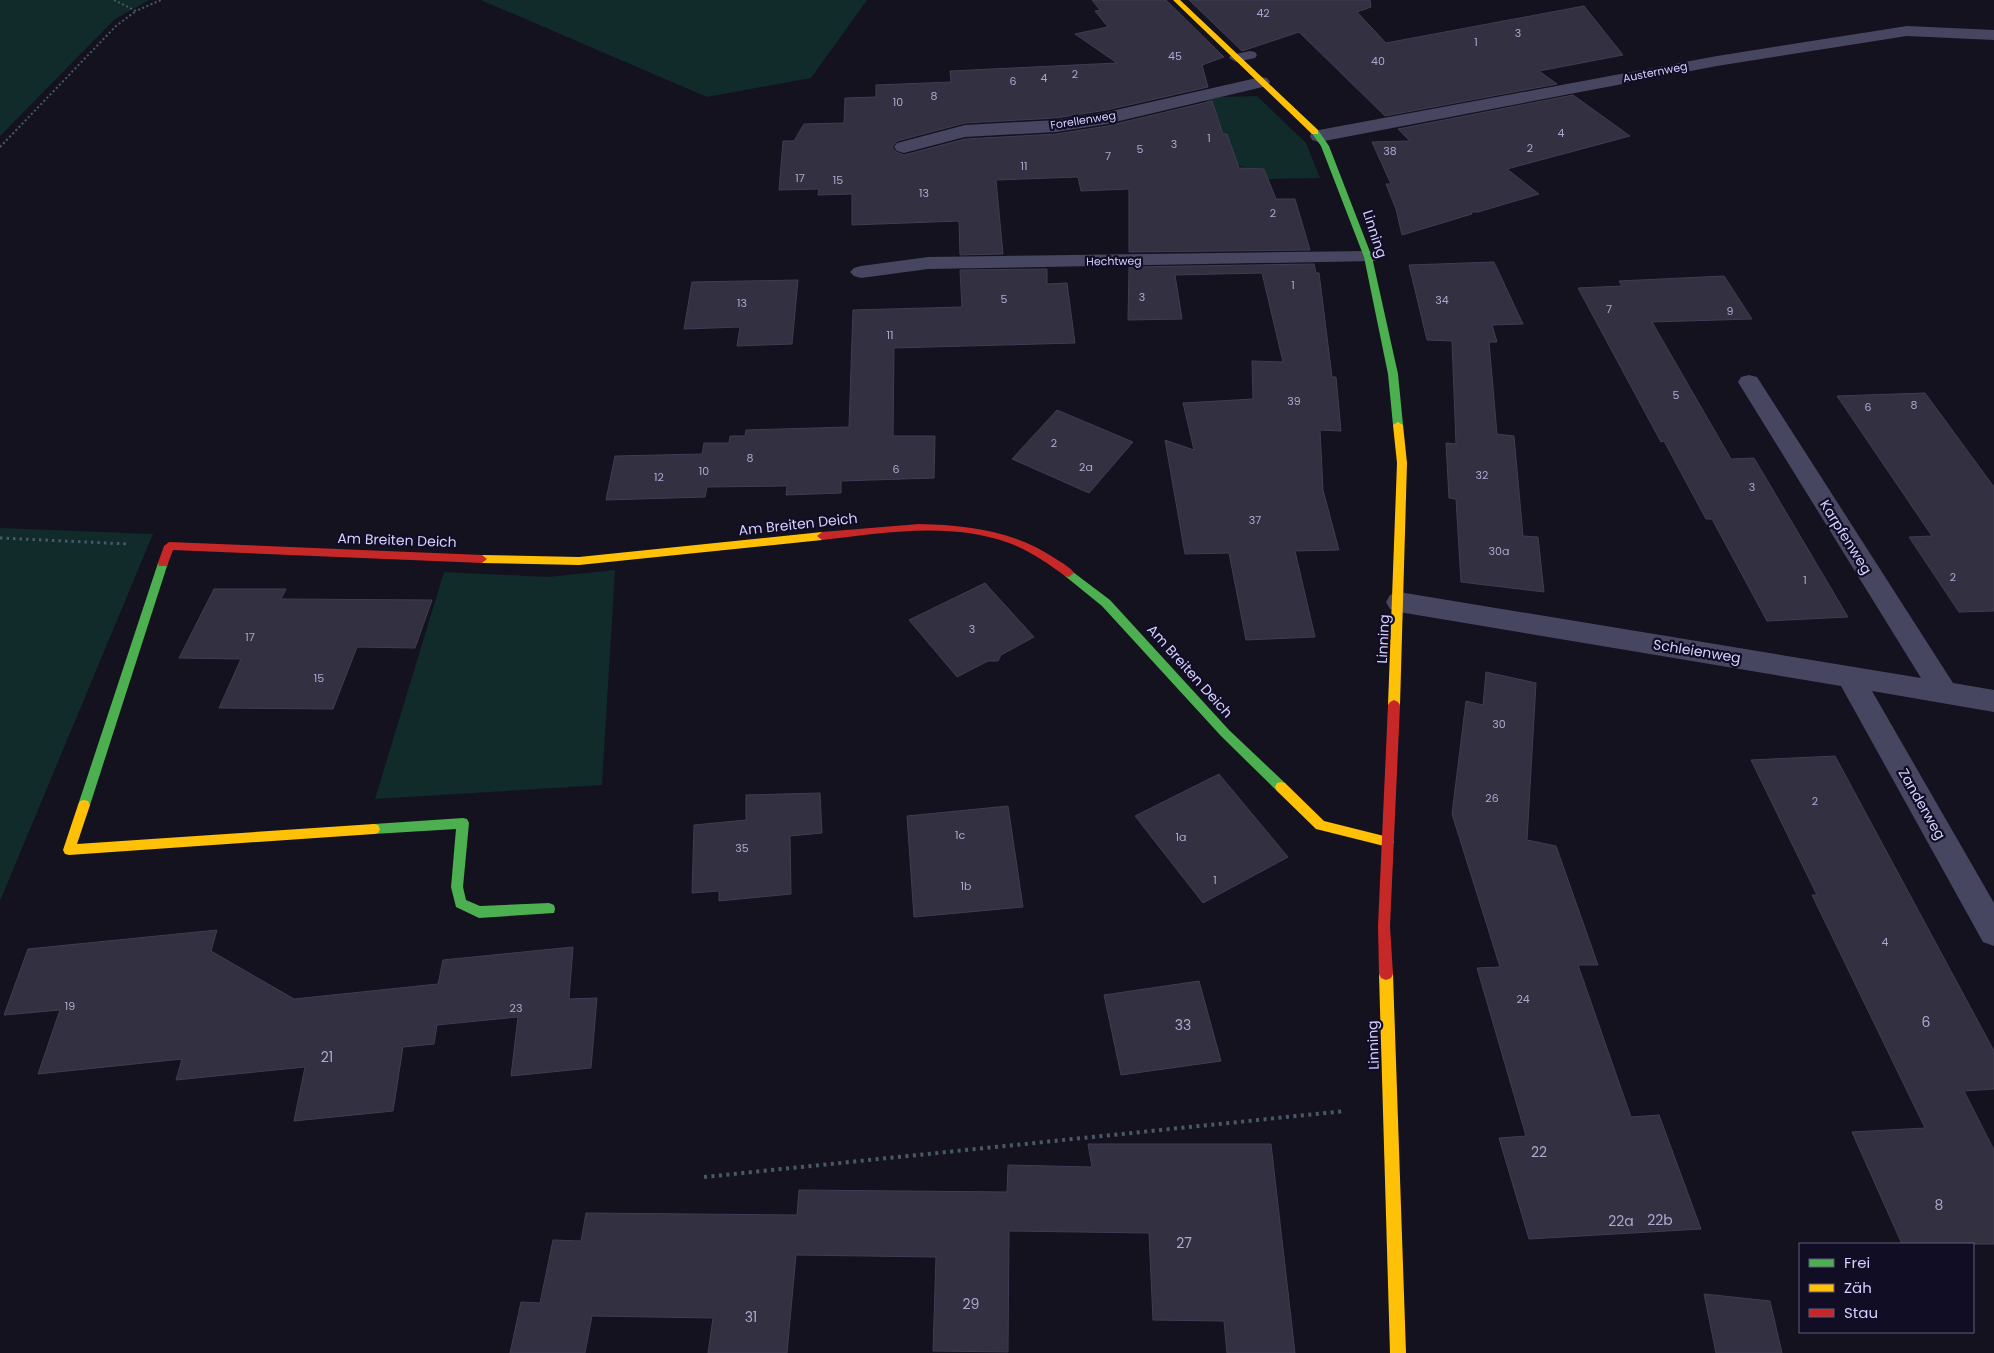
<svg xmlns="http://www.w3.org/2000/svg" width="1994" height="1353" font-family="Poppins,sans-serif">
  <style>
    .green { fill: #112a2a }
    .building { fill: #323041; stroke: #403c53 }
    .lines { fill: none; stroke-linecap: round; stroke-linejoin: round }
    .path-far2 { stroke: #485967; stroke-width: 2; stroke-dasharray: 2 2.5; stroke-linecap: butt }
    .path-far1 { stroke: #485967; stroke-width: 3; stroke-dasharray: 2.5 4; stroke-linecap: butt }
    .path { stroke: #485967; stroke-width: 4; stroke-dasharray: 3 4.5; stroke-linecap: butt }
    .lane { fill: #464660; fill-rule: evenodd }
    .street { fill: #464660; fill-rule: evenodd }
    .fast { fill: #4caf50; fill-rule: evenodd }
    .slow { fill: #ffc107; fill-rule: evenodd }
    .jam { fill: #c62828; fill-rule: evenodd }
    .labels { text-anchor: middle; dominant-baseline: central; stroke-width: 4.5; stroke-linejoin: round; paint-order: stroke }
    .number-label { font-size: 11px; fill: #aca8d0 }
    .far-street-label { font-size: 11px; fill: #d4d0ff; stroke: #100d24 }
    .street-label { font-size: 14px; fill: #d4d0ff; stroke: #100d24 }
    .near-number-label { font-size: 14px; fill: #aca8d0 }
  </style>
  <rect width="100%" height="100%" fill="#14121f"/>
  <!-- green -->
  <path class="green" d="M0,0H149L115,19L0,136Z
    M481,0H867L811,78L707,97Z
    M1257,96L1306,143L1320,178L1268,179L1264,169L1247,168L1231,163L1225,141H1229L1227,134H1223L1212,118L1206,100L1220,97Z
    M0,528L153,534L0,901Z
    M615,570L602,785L375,799L444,572L548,577Z"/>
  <!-- building -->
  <path class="building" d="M1092,0H1166L1224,57L1202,65L1208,87L1107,110L1056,118L965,123L897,141L892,147L896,152L904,155L965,139L1056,134L1107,126L1212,101L1223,134H1227L1239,168L1264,169L1276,199H1295L1310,250L1129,252V189L1081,191L1078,177L996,180L1003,254L960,255L959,221L852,225V194L818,195L819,189L779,190L783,141H794L804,124L844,123L845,98L876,97V85L951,82L950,71L1117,63L1075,34L1108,27L1095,11L1100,10Z
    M1189,0H1370L1371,7L1357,12L1386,43L1584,6L1623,55L1539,71L1557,84L1385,116L1299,32L1242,51Z
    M1573,95L1630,136L1507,169L1539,194L1478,212H1471L1472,214L1402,235L1396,209L1386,184H1391L1372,142L1410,141L1398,129Z
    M1494,262L1523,324L1492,325L1497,342H1489L1497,434L1514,436L1523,536L1538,537L1544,592L1461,582L1456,499L1449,498L1446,443L1456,444L1452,341L1427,340L1409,265Z
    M1314,264L1316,273H1319L1332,377H1336L1341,431L1320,430L1323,490L1339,550L1295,551L1315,637L1246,640L1229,553L1185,554L1165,440L1194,450L1183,403L1253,399L1252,361L1283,362L1262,273L1175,275L1182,319L1128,320L1129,267Z
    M1047,269V284L1067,283L1075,343L894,348L893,436H935L934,478L841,481V493L786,495L787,486L707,487L705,497L606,500L615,456L702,454L704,443H729L730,436H745L746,430L849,427L853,310L962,307L960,270Z
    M1724,276L1752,319L1652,322L1731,459L1754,458L1848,617L1767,621L1712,519H1706L1664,441L1661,442L1578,288L1622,286L1619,281Z
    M798,280L792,344L737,346L740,327L684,329L692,282Z
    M1925,393L1994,487V611L1959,612L1909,537L1932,536L1837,396Z
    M1057,410L1133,442L1089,493L1012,459Z
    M985,583L1034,637L1001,655L998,661H988L957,677L909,620Z
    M214,589H286L281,599L432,600L415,648L357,647L333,709L219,708L241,659L179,658Z
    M1486,672L1536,683L1527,840L1556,846L1598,965H1578L1631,1117L1659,1115L1701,1229L1529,1239L1499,1138L1526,1136L1477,968L1500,967L1452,814L1466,701L1483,705Z
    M1835,756L1994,1051V1089L1964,1091L1994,1150V1244H1902L1852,1132L1925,1128L1812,895H1817L1751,760Z
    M1219,774L1288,857L1203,903L1135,816Z
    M820,793L822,833L790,836L791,894L719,901V891L692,893L694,825L746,820V795Z
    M1008,806L1023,907L914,917L907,816Z
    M217,930L211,951L294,999L438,984L443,960L573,947L569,999L597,998L591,1068L511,1076L518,1017L437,1025L434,1044L403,1047L393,1111L294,1121L305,1067L176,1080L182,1059L38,1074L60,1010L4,1015L28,949Z
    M1199,981L1221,1061L1121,1075L1104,995Z
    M1088,1144H1271L1295,1353H1227L1224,1321L1153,1320L1149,1233L1009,1231L1008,1352L933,1351L936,1257L796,1255L787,1353H708L713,1318L592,1316L585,1353H510L521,1302L540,1303L553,1240L581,1241L586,1213L797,1215L799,1190L1007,1192L1008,1165L1092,1167Z
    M1704,1294L1770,1301L1782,1353H1716Z"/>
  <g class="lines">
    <!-- path-far2 -->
    <path class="path-far2" d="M114,0L136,11L161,0
      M0,147L116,26L136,11"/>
    <!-- path-far1 -->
    <path class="path-far1" d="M0,538L129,544"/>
    <!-- path -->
    <path class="path" d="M704,1177L1345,1111"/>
    <!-- lane -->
    <path class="lane" d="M1250,51L1255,52L1257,55L1255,58L1236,62L1229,58L1231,55Z"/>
    <!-- street -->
    <path class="street" d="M1907,26L1994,30V40L1907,36L1717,66L1319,142L1312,140L1310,136L1312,132L1319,130L1717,56Z
      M1261,77L1267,78L1270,82L1267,86L1107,124L1056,132L965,137L904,153L897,151L894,147L897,143L965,125L1056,120L1107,112Z
      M1368,251L1375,253L1378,257L1375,261L928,269L861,278L854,276L850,272L854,268L861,266L928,257Z
      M1749,375L1757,377L1953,683L1994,690V712L1872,691L1994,903V946L1983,942L1841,686L1399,612L1390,609L1386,602L1390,595L1399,592L1921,678L1738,382L1741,377Z"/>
    <!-- fast -->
    <path class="fast" d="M1312,130H1318L1329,146L1372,257L1398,374L1403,425L1401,427L1398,428L1393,425L1388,374L1364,257L1321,146L1311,132Z
      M163,559L168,563L90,805L88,809L84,810L80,809L78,805L158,563Z
      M1069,569L1110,600L1229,730L1285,783L1287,787L1285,791L1281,792L1277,791L1221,736L1102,606L1065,576L1064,573Z
      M463,818L467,819L469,823L463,887L466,900L480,906L549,903L554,905L555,909L554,913L479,918L456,907L451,887L456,829L374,834L370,833L368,829L370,825L374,824Z"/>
    <!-- slow -->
    <path class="slow" d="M1173,0H1180L1318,130V134H1312Z
      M1398,422L1403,425L1407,463L1400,705L1398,708H1390L1388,705L1397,463L1393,425Z
      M822,532L827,536L822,540L579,565L482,563L477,559L482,555L579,557Z
      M1281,782L1285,783L1324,821L1392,838L1394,842L1392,846L1388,847L1316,829L1277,791L1275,787L1277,783Z
      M84,800L88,801L90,805L77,844L374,824L378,825L380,829L378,833L374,834L69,855L65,854L63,850L78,805L80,801Z
      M1386,968L1391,970L1393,974L1406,1353H1390L1379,974L1381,970Z"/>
    <!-- jam -->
    <path class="jam" d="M919,524C968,525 1015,531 1056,559C1062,563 1070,567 1074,573L1069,577L1065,576C1047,563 1030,551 1009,543C950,521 882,533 822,540L817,536L822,532Z
      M169,542L482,555L487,559L482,563L173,550L167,566H159L158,563L164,546Z
      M1394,700L1398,702L1400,705L1390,926L1393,974L1391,978L1386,980L1381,978L1379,974L1378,926L1388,705L1390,702Z"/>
  </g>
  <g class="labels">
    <!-- number labels -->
    <g class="number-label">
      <text x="1263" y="13">42</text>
      <text x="1518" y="33">3</text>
      <text x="1476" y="42">1</text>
      <text x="1175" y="56">45</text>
      <text x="1378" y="61">40</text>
      <text x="1075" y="74">2</text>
      <text x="1044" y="78">4</text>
      <text x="1013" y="81">6</text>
      <text x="934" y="96">8</text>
      <text x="898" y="102">10</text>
      <text x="1561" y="133">4</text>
      <text x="1209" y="138">1</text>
      <text x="1174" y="144">3</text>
      <text x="1530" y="148">2</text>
      <text x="1140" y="149">5</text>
      <text x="1390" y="151">38</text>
      <text x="1108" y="156">7</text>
      <text x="1024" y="166">11</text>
      <text x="800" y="178">17</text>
      <text x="838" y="180">15</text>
      <text x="924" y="193">13</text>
      <text x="1273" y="213">2</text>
      <text x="1293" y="285">1</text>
      <text x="1142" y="297">3</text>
      <text x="1004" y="299">5</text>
      <text x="1442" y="300">34</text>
      <text x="742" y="303">13</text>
      <text x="1609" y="309">7</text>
      <text x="1730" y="311">9</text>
      <text x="890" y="335">11</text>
      <text x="1676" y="395">5</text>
      <text x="1294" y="401">39</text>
      <text x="1914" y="405">8</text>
      <text x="1868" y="407">6</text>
      <text x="1054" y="443">2</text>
      <text x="750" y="458">8</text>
      <text x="1086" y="467">2a</text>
      <text x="896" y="469">6</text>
      <text x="704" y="471">10</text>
      <text x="1482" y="475">32</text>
      <text x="659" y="477">12</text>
      <text x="1752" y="487">3</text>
      <text x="1255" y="520">37</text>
      <text x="1499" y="551">30a</text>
      <text x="1953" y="577">2</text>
      <text x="1805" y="580">1</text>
      <text x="972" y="629">3</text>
      <text x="250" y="637">17</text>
      <text x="319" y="678">15</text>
      <text x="1499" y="724">30</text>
      <text x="1492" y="798">26</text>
      <text x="1815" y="801">2</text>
      <text x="960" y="835">1c</text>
      <text x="1181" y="837">1a</text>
      <text x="742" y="848">35</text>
      <text x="1215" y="880">1</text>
      <text x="966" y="886">1b</text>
      <text x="1885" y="942">4</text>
      <text x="1523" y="999">24</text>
      <text x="70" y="1006">19</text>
      <text x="516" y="1008">23</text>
    </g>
    <!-- far-street labels -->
    <g class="far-street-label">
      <text transform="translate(1655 72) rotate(-11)">Austernweg</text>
      <text transform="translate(1083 120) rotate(-9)">Forellenweg</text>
      <text transform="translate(1114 261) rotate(-1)">Hechtweg</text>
    </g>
    <!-- street labels -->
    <g class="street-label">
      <text transform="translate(1375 234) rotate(72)">Linning</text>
      <text transform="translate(798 524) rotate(-6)">Am Breiten Deich</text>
      <text transform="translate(1846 537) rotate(58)">Karpfenweg</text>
      <text transform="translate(397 540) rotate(2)">Am Breiten Deich</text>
      <text transform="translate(1383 639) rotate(-87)">Linning</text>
      <text transform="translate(1697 651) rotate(9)">Schleienweg</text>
      <text transform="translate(1190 671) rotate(48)">Am Breiten Deich</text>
      <text transform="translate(1922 804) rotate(60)">Zanderweg</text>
      <text transform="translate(1373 1045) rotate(-92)">Linning</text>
    </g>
    <!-- near-number labels -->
    <g class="near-number-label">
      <text x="1926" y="1022">6</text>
      <text x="1183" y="1025">33</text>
      <text x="327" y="1057">21</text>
      <text x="1539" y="1152">22</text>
      <text x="1939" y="1205">8</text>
      <text x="1660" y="1220">22b</text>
      <text x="1621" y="1221">22a</text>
      <text x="1184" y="1243">27</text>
      <text x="971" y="1304">29</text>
      <text x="751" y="1317">31</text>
    </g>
  </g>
  <!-- legend -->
  <rect x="1799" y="1243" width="175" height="90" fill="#100d24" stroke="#5e5b7c"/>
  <rect x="1809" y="1259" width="25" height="8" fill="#4caf50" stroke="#5e5b7c"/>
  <text x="1844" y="1268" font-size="15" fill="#d4d0ff">Frei</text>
  <rect x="1809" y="1284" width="25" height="8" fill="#ffc107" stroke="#5e5b7c"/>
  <text x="1844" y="1293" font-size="15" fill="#d4d0ff">Zäh</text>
  <rect x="1809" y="1309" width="25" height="8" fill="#c62828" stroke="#5e5b7c"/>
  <text x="1844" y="1318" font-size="15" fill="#d4d0ff">Stau</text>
</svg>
